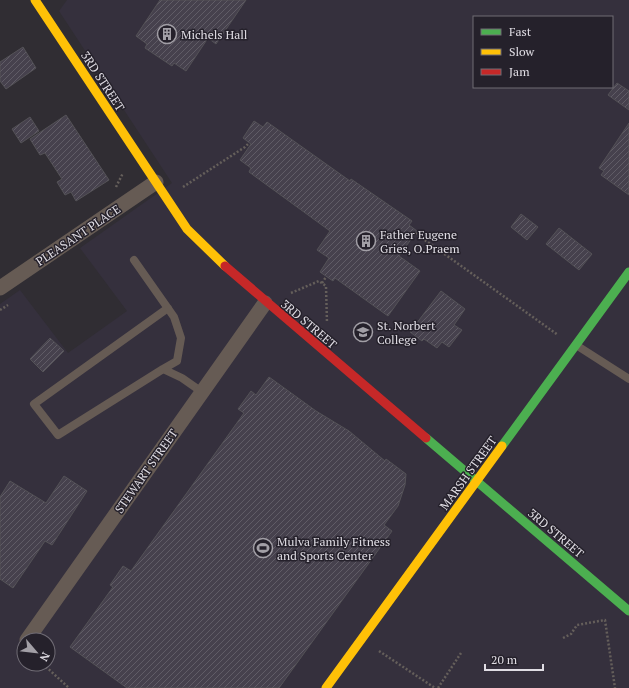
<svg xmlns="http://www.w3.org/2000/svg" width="629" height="688" font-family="'PT Serif',serif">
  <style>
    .built { fill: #35303d; fill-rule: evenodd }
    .building { fill: url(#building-hatch); stroke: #545257 }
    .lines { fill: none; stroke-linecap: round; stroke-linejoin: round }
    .path { stroke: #655f5b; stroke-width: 2.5; stroke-dasharray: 2 2; stroke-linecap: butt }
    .lane { stroke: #665b54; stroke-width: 8 }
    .street { stroke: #665b54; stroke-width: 15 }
    .fast { stroke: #4caf50; stroke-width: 9 }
    .slow { stroke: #ffc107; stroke-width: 9 }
    .jam { stroke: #c62828; stroke-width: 9 }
    .labels { text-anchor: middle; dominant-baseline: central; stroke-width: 3; stroke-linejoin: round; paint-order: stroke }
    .poi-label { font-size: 12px; fill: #e0dde4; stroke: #25212b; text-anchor: start }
    .street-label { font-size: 12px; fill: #e0dde4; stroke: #25212b }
  </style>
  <defs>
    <pattern id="building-hatch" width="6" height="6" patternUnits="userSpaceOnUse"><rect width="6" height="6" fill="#46414d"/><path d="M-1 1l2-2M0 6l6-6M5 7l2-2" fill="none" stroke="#605c66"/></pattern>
  </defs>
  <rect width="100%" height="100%" fill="#302d33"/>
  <!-- built -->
  <path class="built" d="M67,0H629V688H0V304L20,290L68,353L127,311L80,248L172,183L59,11ZM474,17H612V87H474ZM24,640H48V664H24Z"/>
  <!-- building -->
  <path class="building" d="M160,0H246L216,44L208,38L186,71L174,63L172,66L145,48L147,44L136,36Z
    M23,47L36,68L6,89L0,81V62Z
    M617,83L629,91V110L608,95Z
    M66,115L109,180L76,201L71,192L65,195L57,182L62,179L45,153L40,155L30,139Z
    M30,117L39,131L21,143L12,129Z
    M254,121L263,127L267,122L350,181L351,179L412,221L409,225L417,231L399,256L420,271L388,316L335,278L333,281L320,272L329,258L317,250L330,231L249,172L251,168L240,160L251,144L243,138Z
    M629,123V195L601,175L604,171L599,168Z
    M521,214L538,227L527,240L511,227Z
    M559,228L592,254L579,270L546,244Z
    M441,291L465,309L454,325L462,330L449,347L442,342L437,348L424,339L422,341L410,332Z
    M50,338L64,351L43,372L30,359Z
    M269,377L316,411L349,431L385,461L386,459L406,474L405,485L398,506L384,525L392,531L279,688H127L70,647L113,587L110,585L123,566L131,571L244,413L238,409L251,391L256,395Z
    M64,476L87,491L52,545L45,541L13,588L0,579V497L10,481L46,503Z"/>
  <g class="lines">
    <!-- path -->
    <path class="path" d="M116,187L123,173
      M183,187L245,147L249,143
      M415,233L558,335
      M322,283L326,277
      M291,293L319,281L326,286L327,323
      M0,310L8,305
      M563,638L571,634L577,625L605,620L615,688
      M379,651L435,688
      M43,664L69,688
      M438,688L461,653"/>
    <!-- lane -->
    <path class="lane" d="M134,260L174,317L181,338L177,361L163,369
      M168,308L34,404L58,435L163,369L182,378L202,392
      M576,345L629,379"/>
    <!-- street -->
    <path class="street" d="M0,288L156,182
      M27,640L265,303"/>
    <!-- fast -->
    <path class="fast" d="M426,438L629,611
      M502,446L629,272"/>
    <!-- slow -->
    <path class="slow" d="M35,0L187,229L225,266
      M326,688L502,446"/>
    <!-- jam -->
    <path class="jam" d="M225,266L426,438"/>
  </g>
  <!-- icons -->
  <defs>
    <g id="building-ring" transform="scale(1)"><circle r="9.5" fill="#25212b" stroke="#a29fa6" stroke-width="1.5"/><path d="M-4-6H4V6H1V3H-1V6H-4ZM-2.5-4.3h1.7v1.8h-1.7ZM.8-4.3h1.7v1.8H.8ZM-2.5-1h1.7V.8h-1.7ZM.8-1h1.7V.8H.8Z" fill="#a29fa6"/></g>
    <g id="university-ring" transform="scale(1)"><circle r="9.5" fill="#25212b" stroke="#a29fa6" stroke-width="1.5"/><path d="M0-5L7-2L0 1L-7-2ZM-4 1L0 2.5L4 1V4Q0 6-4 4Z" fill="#a29fa6"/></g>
    <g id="stadium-ring" transform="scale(1)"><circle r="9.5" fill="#25212b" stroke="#a29fa6" stroke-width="1.5"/><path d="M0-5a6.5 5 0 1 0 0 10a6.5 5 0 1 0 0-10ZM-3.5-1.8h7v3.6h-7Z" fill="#a29fa6"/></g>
  </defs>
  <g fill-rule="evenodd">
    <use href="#building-ring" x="167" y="34"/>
    <use href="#building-ring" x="366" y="241"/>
    <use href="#university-ring" x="363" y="332"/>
    <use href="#stadium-ring" x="263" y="548"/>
  </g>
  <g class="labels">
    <!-- poi labels -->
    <g class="poi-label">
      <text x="181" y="34">Michels Hall</text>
      <text x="380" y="234">Father Eugene<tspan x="380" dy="14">Gries, O.Praem</tspan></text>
      <text x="377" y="325">St. Norbert<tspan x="377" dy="14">College</tspan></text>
      <text x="277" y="541">Mulva Family Fitness<tspan x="277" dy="14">and Sports Center</tspan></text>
    </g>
    <!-- street labels -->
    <g class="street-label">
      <text transform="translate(103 81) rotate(57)">3RD STREET</text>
      <text transform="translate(78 235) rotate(-34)">PLEASANT PLACE</text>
      <text transform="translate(309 324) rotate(40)">3RD STREET</text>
      <text transform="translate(146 471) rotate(-55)">STEWART STREET</text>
      <text transform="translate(468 473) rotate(-54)">MARSH STREET</text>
      <text transform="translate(556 533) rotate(40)">3RD STREET</text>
    </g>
  </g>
  <!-- legend -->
  <rect x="473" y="16" width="140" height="72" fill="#25212b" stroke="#706c75"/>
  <rect x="481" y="29" width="20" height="6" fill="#4caf50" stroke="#706c75"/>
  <text x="509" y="36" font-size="12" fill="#e0dde4">Fast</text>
  <rect x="481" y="49" width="20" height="6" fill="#ffc107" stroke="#706c75"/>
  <text x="509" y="56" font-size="12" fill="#e0dde4">Slow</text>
  <rect x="481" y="69" width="20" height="6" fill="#c62828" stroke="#706c75"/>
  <text x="509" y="76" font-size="12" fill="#e0dde4">Jam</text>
  <!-- north arrow -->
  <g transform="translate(36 652) rotate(118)"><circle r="19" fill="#25212b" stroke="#706c75"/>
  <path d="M0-3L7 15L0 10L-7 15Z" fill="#a29fa6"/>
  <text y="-6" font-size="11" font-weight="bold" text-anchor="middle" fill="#e0dde4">N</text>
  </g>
  <!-- scale -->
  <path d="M485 664v6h58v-6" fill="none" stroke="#e0dde4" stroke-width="2"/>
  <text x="491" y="664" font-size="12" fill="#e0dde4" stroke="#25212b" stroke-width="3" paint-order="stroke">20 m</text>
</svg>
